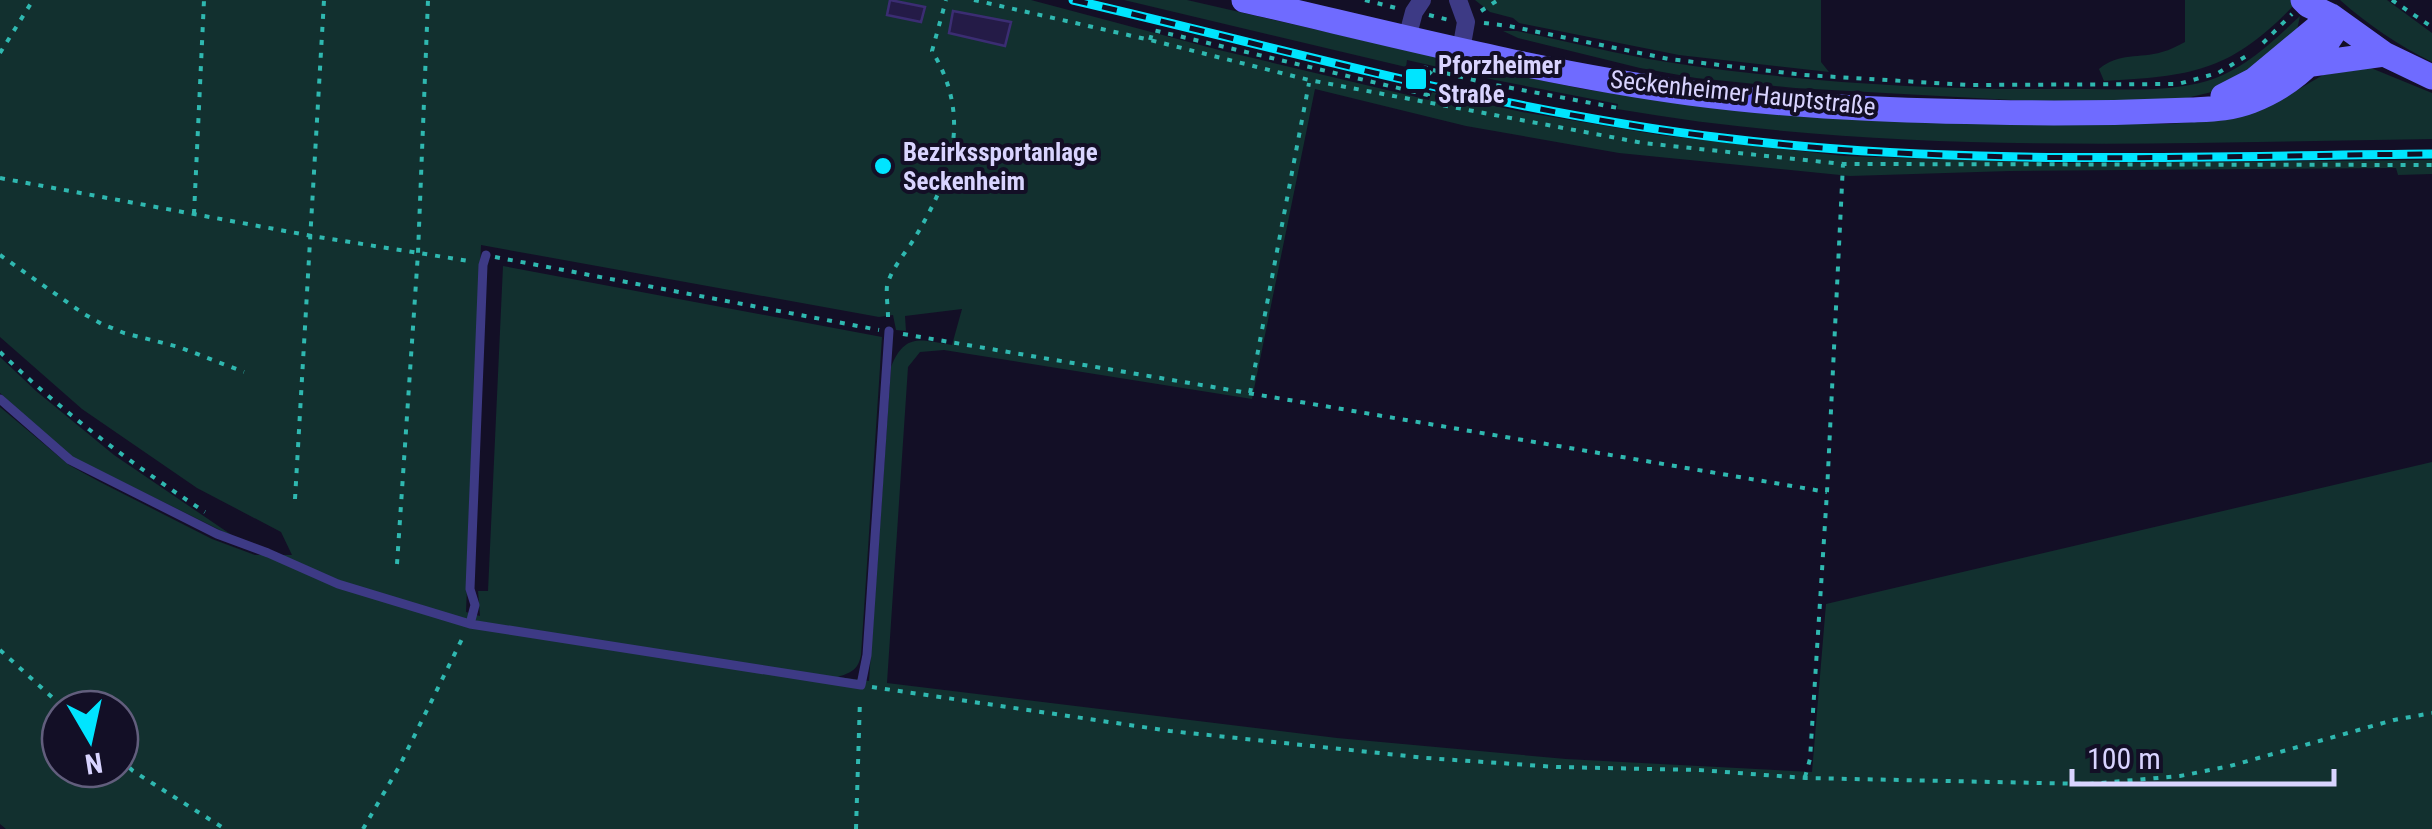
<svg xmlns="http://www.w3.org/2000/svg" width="2432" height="829" font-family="'Roboto Condensed',sans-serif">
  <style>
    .green { fill: #12302f; fill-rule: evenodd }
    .building { fill: #241b47; stroke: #3b2d73; stroke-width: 2.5 }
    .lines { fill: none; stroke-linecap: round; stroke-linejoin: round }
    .path { stroke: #2fb8b0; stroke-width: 4; stroke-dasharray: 5 8; stroke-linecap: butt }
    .lane { stroke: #3d3a85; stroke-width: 9 }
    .street { stroke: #3d3a85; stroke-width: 18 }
    .secondary { stroke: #6f6bff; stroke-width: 25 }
    .rail-casing { stroke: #00e5ff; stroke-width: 9 }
    .rail { stroke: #130f26; stroke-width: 5; stroke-dasharray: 15; stroke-linecap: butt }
    .poi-dot { fill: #00e5ff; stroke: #130f26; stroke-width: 4 }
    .labels { text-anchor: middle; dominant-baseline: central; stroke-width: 8; stroke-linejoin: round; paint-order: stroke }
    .poi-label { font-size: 25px; font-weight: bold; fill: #d9d4ff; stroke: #130f26; text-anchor: start }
    .street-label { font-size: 25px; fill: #d9d4ff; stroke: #130f26 }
  </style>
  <rect width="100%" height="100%" fill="#130f26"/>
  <!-- green -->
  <path class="green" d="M0,0H1031L1219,50L1429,100L1432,92L1522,112L1660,135L1844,156L2056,163L2432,160V174L2398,175L2396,168L2010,171L1850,176L1619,153L1466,126L1315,89L1252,399L944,350L920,352L908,367L887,683L1337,738L1566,759L1812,772L1826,604L2432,462V829H6L0,824V407L69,465L100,482L212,539L255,555H292L281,532L197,488L82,409L0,337ZM481,245L879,317L893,315L896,330L906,331L905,316L962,309L952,345C921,340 905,332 891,367L869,681L838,677C852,672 858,670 861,655L882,337L503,266L488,591H478L480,616L466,612ZM60,709H120V769H60Z
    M1124,0H1187L1497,71L1583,89L1687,104L1932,122L2169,124L2219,120L2273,104L2323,75L2371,68L2432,93V139C2159,143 1888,156 1617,109L1618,104L1495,80L1407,60L1406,67Z
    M1475,0H1821V62L1829,72L1679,55L1519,23L1513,18L1490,12Z
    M2185,0H2295L2297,2C2232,71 2195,76 2104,81L2099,69C2119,52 2139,59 2162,52C2170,50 2177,46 2185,42Z
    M2340,0H2387L2432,33V62C2398,45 2368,25 2340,0Z
    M2300,16L2297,30L2284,46L2216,91L2174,101L2049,102L1795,88L1696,78L1640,68L1518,38L1503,31H1517C1567,41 1616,54 1667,62C1797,82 1931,90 2062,89C2109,88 2162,94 2207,81C2245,69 2271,43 2300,16Z
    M0,357L36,391L114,455L236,538L70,456L0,393Z"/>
  <!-- building -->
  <path class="building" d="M890,0L925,7L921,22L887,15Z
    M953,11L1011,22L1005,46L949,33Z"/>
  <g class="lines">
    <!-- path -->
    <path class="path" d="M974,0L1150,40L1309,80L1643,143L1843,164L2432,165
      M1365,0L1396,8
      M2392,0L2432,27
      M1481,11L1498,0
      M1429,15L1449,20
      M1484,23L1509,26L1669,59L1804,75L1968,85L2178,84L2218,73L2248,55
      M1150,40L1153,30L1411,91L1433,70L1423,67L1424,65
      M2263,43L2292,14
      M0,53L33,0
      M1433,70L1490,84L1618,108
      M1411,91L1428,95L1426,103
      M0,178L312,236L469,261
      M194,214L204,0
      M0,255L84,314L102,324L124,333L179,347L244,372
      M495,257L879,330
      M888,317C888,307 886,295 887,286C890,271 906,252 914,239C951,178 973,118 932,51L946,0
      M903,334L1827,492
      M0,352C62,412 133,465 205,512
      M1250,393L1309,83
      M295,499L324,0
      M397,564L418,253L428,0
      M0,650L65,709
      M872,687L1170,731L1426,758L1557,767L1699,770L1805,778L2089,784L2180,776L2230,766L2394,720L2432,713
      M120,759L133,771L225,829
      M1805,777L1810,759L1827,492L1843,164
      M363,829L400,765L463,637
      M856,829L860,699"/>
    <!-- lane -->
    <path class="lane" d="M0,399L70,460L217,534L268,553L338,584L470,624L861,685L867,655L889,331
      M470,624L475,605L470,589L483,265L486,255"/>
    <!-- street -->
    <path class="street" d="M1458,0L1466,22L1461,50
      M1407,38L1414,12L1422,0"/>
    <!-- secondary -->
    <path class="secondary" d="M1244,0C1392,34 1540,73 1690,93C1811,109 1933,112 2054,113C2100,113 2145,112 2191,110C2212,109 2230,109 2251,101C2290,86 2319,60 2339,23
      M2303,0L2308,5L2331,16L2384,54L2432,77
      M2312,64L2384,54
      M2223,96L2254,80L2331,16"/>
    <!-- rail casing -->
    <g class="rail-casing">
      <path id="rail" d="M1073,0C1289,50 1502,112 1723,138C1958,167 2196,156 2432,154"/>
    </g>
    <!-- rail -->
    <use href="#rail" class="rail"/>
  </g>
  <!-- markers -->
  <g class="poi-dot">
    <rect x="1404" y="67" width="24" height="24" rx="5"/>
    <circle cx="883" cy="166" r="10"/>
  </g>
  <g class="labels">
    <!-- poi labels -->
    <g class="poi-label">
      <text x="1438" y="65">Pforzheimer<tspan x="1438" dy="29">Straße</tspan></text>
      <text x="903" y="152">Bezirkssportanlage<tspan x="903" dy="29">Seckenheim</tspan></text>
    </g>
    <!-- street labels -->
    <g class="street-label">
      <text transform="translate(1743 93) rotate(6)">Seckenheimer Hauptstraße</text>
    </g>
  </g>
  <!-- north arrow -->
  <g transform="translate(90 739) rotate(171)"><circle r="48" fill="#130f26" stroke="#625e7d" stroke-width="2.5"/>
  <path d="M0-8L18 38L0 25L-18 38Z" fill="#00e5ff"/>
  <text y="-15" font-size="28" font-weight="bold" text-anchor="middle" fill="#d9d4ff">N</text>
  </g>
  <!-- scale -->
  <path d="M2072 769v15h262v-15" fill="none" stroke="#d9d4ff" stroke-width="5"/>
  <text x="2087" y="769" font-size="30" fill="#d9d4ff" stroke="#130f26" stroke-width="8" paint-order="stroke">100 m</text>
</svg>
